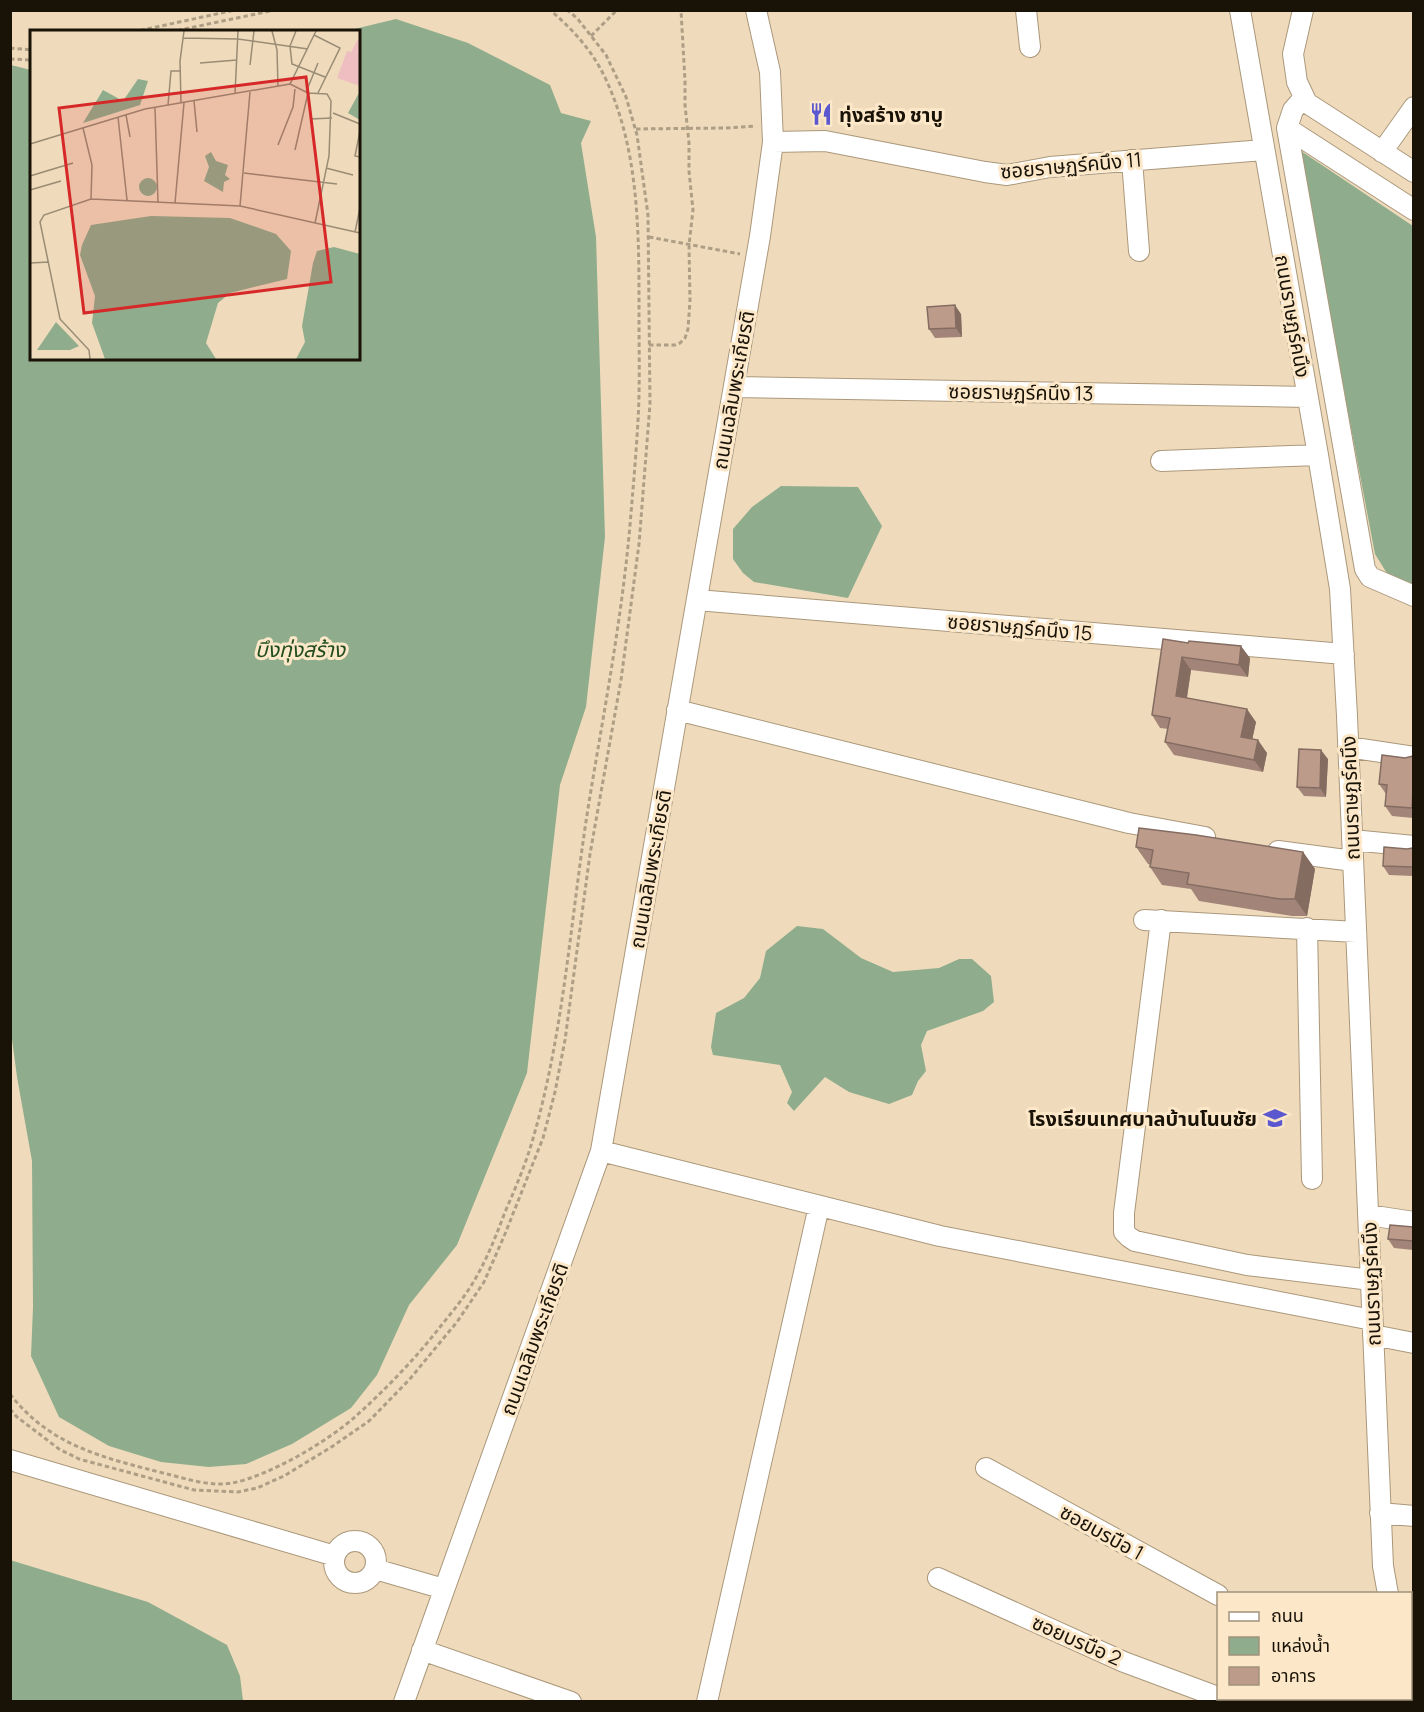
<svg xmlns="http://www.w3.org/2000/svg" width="1424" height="1712" font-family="Manrope,'Noto Sans Thai',sans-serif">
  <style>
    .water { fill: #8fad8c }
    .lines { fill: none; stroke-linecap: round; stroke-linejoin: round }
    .minor-casing { stroke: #ab987b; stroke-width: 22 }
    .path { stroke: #ae9e85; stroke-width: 3; stroke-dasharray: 4.5 3; stroke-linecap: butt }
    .minor { stroke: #fff; stroke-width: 20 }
    .wall { fill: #a28578 }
    .shaded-wall { fill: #846c61 }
    .building { fill: #bc9b8b; stroke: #846c61; stroke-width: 1.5 }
    .labels { text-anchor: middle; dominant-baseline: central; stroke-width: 6; stroke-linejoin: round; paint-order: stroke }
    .poi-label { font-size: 20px; font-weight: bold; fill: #191207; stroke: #fce8c9; text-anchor: start }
    .street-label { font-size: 20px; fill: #191207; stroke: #fce8c9 }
    .water-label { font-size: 21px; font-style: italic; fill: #204c1e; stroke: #fce8c9 }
    .inset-road { fill: none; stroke: #998b74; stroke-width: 1.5 }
    .view { fill: #d62828; fill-opacity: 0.15; stroke: #d62828; stroke-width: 3 }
    .inset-edge { fill: none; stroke: #191207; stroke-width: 3 }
  </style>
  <rect width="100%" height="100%" fill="#efdbbc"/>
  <!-- water -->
  <path class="water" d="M396,19L468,43L550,85L561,113L591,121L581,143L596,237L605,537L586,707L560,785L527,1073L457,1245L409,1305L377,1375L351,1408L292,1444L246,1464L209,1467L161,1462L109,1446L59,1417L31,1356L33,1307L32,1161L17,1077L10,1024L11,65L31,70L32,358H358V32L346,31Z
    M1298,149L1413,226V584L1388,575L1375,554Z
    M781,486L858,487L882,526L848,598L754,582L743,573L733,559V529L752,507Z
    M797,926L823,929L861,958L893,972L939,968L959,959H972L991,976L994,1002L983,1011L927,1031L921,1045L926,1071L918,1081L912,1095L889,1104L849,1092L825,1077L794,1111L787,1103L792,1092L780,1065L713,1055L711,1047L716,1013L744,998L760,978L766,951Z
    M10,1560L148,1602L227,1645L240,1676L243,1701H11Z"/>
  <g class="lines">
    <!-- minor casing -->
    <g class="minor-casing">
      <path id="minor" d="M1026,10L1030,47
        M1240,10L1318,455L1340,589L1347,716L1383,1566L1388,1594
        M1303,10L1293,54L1297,82L1307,103
        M1287,128L1414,210
        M773,142L825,141L985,172L1007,175L1050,167L1264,150
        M1382,152L1414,107
        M1132,160L1139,251
        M1414,172L1307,103L1300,102L1293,110L1287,128L1365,569L1370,577L1414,596
        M734,387L1308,397
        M1161,461L1318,455
        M697,600L1344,654
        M677,710L1129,823L1205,837
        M1348,747L1414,757
        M1352,840L1414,846
        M1278,851L1353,861
        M1144,920L1356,932
        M1161,920L1124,1213V1232L1129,1237L1135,1241L1247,1265L1371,1280
        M1307,928L1312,1179
        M601,1151L940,1236L1372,1320
        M1368,1215L1414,1222
        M1373,1335L1414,1343
        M10,1460L335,1556
        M986,1468L1218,1595
        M1380,1513L1414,1516
        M334 1562a21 21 0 1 1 42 0a21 21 0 1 1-42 0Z
        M375,1569L444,1589
        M938,1578L1124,1662L1218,1697
        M1410,1626L1414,1628
        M422,1650L571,1702
        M404,1702L601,1151L760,236L773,142L770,72L756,10
        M707,1702L819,1206
        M1321,1702L1322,1698"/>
    </g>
    <!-- path -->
    <path class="path" d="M133,32L235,10
      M170,32L275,10
      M591,36L617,10
      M10,48L32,50
      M10,59L32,60
      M636,129L725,128L756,126
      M649,237L740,254
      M649,345H675L680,343L685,338L688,329L690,301L689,245L693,210L689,171V143L685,105V81L681,10
      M10,1394C51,1447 105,1458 167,1474C187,1479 211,1487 232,1483C269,1476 327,1442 356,1416C386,1389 415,1359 440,1327C452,1312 464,1298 474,1281C487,1259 496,1236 505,1212C515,1189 525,1166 532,1142C565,1030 571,911 590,796C605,706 622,616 630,525C633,490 636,455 638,421C640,386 639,351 639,317C639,239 640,156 608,84C595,54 575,31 550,10
      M10,1409L17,1417L59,1449L79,1459L194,1490L238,1492L257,1488L284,1476L333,1446L369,1421L409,1380L457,1322L484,1282L505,1234L543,1138L555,1092L565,1040L590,854L621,680L639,544L650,404L648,215L637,135L626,97L606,55L577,18L567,10"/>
    <!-- minor -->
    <use href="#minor" class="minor"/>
  </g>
  <!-- wall -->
  <path class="wall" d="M961,314L962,337L935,338L929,329Z
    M1188,643L1250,658L1248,677L1191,670L1187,698L1256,722L1252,739L1267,753L1263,772L1174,755L1165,742L1168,729L1160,728L1152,715Z
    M1413,756V818L1392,816L1385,806L1386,794L1379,784Z
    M1328,759L1326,797L1304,796L1297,787Z
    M1136,847L1303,852L1315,869L1307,916H1292L1199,901L1191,889L1162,885L1150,867L1151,865L1148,864Z
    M1413,848V876L1389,875L1383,866L1407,849Z
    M1413,1227V1250L1394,1248L1388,1239Z"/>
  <!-- shaded-wall -->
  <path class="shaded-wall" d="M955,305L961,314L962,337L956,328Z
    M1241,646L1250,658L1248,677L1239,665Z
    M1182,657L1191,670L1185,709L1176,696Z
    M1247,709L1256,722L1250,750L1241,737Z
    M1258,740L1267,753L1263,772L1254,760Z
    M1321,750L1328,759L1326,797L1320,788Z
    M1303,852L1315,869L1307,916L1295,899Z"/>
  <!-- building -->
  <path class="building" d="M955,305L956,328L929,329L927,307Z
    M1163,639L1188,643L1189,641L1241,646L1239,665L1182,657L1176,696L1247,709L1241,737L1258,740L1254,760L1165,742L1170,718L1152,715Z
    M1299,749L1321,750L1320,788L1297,787Z
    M1382,755L1405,758L1413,756V790L1412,808L1385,806L1387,785L1379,784Z
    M1139,828L1196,835L1303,852L1295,899H1280L1187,884L1189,873L1150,867L1153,850L1136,847Z
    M1384,847L1407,849L1413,848V867L1383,866Z
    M1390,1225L1413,1227V1241L1388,1239Z"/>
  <!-- icons -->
  <defs>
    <g id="restaurant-bare" transform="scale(1.8)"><path d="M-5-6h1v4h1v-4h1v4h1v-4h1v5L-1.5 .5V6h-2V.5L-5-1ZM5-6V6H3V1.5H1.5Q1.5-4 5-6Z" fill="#5b57cf" stroke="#fce8c9" stroke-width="2.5" paint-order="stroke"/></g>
    <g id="school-bare" transform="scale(1.8)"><path d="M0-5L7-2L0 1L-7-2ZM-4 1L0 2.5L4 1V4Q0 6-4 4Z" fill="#5b57cf" stroke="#fce8c9" stroke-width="2.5" paint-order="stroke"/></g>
  </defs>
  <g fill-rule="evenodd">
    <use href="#restaurant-bare" x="821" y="114"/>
    <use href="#school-bare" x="1275" y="1118"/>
  </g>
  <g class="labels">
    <!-- poi labels -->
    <g class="poi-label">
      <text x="839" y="114">ทุ่งสร้าง ชาบู</text>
      <text x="1257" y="1118" text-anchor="end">โรงเรียนเทศบาลบ้านโนนชัย</text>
    </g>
    <!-- street labels -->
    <g class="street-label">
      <text transform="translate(1071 165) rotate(-5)">ซอยราษฏร์คนึง 11</text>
      <text transform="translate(1293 316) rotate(80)">ถนนราษฏร์คนึง</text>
      <text transform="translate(733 390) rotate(-80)">ถนนเฉลิมพระเกียรติ</text>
      <text transform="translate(1021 392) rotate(1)">ซอยราษฏร์คนึง 13</text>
      <text transform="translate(1020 627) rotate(5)">ซอยราษฏร์คนึง 15</text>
      <text transform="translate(1350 798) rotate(-92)">ถนนราษฏร์คนึง</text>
      <text transform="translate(650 869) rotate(-80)">ถนนเฉลิมพระเกียรติ</text>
      <text transform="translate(1371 1284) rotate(-92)">ถนนราษฏร์คนึง</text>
      <text transform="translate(534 1339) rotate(-70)">ถนนเฉลิมพระเกียรติ</text>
      <text transform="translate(1102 1532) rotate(29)">ซอยบรบือ 1</text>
      <text transform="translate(1077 1640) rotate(24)">ซอยบรบือ 2</text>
    </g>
    <!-- water labels -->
    <g class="water-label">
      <text x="300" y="649">บึงทุ่งสร้าง</text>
    </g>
  </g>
  <!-- overview -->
  <g transform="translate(30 30)">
    <rect width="330" height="330" fill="#efdbbc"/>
    <path d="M328,9H330V56L307,48L317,21L321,22Z" fill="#eebec0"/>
    <path d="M108,49L118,51L110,75L53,93L73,60L93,71ZM330,61V90L318,83ZM181,122L186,131L198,135L195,145L200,149L194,152L193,162L174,151L179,137L175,126ZM109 157a9 9 0 1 1 18 0a9 9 0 1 1-18 0ZM121,186L200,188L246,204L261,221L257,249L200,263L188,273L176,313L186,329H75L62,293L65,266L50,225L52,215L61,195ZM304,217L330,224V329H266L275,312L272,296L283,233L287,221ZM26,292L49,316L40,320H7Z" fill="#8fad8c"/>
    <path class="inset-road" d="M242,1L247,20L248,57M266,1L260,16L262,34L295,47M284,5L310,18L288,63M153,8L208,9L278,19M170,33L207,30M220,35L224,1M260,54L278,63L297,64L301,71L299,126L285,193M276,62L288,33M205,64L208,1M164,71L167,102M151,73L150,31L154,1M138,75L141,41H150M125,78L128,172M303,83L330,94M96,85L100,107M88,87L97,170M280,89L302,88M53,98L62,135L61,169M330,101L325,126L330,127M0,114L115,79L260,54L286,1M248,115L263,77L265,59M265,120L278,63M296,138L323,145M214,143L307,154M0,146L43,133M0,160L31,151M145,173L154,73M210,176L220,62M325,202L330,178M0,233L19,232M60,329L59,320L30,289L10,192L14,185L61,169L210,176L330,203"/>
    <path class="view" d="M276,47L301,252L54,283L29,78Z"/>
    <rect width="330" height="330" class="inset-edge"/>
  </g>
  <!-- border -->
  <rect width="1424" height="1712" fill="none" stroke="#191207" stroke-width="24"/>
  <!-- legend -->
  <rect x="1217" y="1592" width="195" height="108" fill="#fce8c9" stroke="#a1927b" stroke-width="1.5"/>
  <rect x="1229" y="1612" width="30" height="9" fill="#ffffff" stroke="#a1927b" stroke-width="1.5"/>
  <text x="1271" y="1622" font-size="18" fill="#191207">ถนน</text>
  <rect x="1229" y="1637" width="30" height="18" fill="#8fad8c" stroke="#a1927b" stroke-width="1.5"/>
  <text x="1271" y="1652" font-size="18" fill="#191207">แหล่งน้ำ</text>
  <rect x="1229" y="1667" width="30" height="18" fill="#bc9b8b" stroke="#a1927b" stroke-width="1.5"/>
  <text x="1271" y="1682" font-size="18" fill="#191207">อาคาร</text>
</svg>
